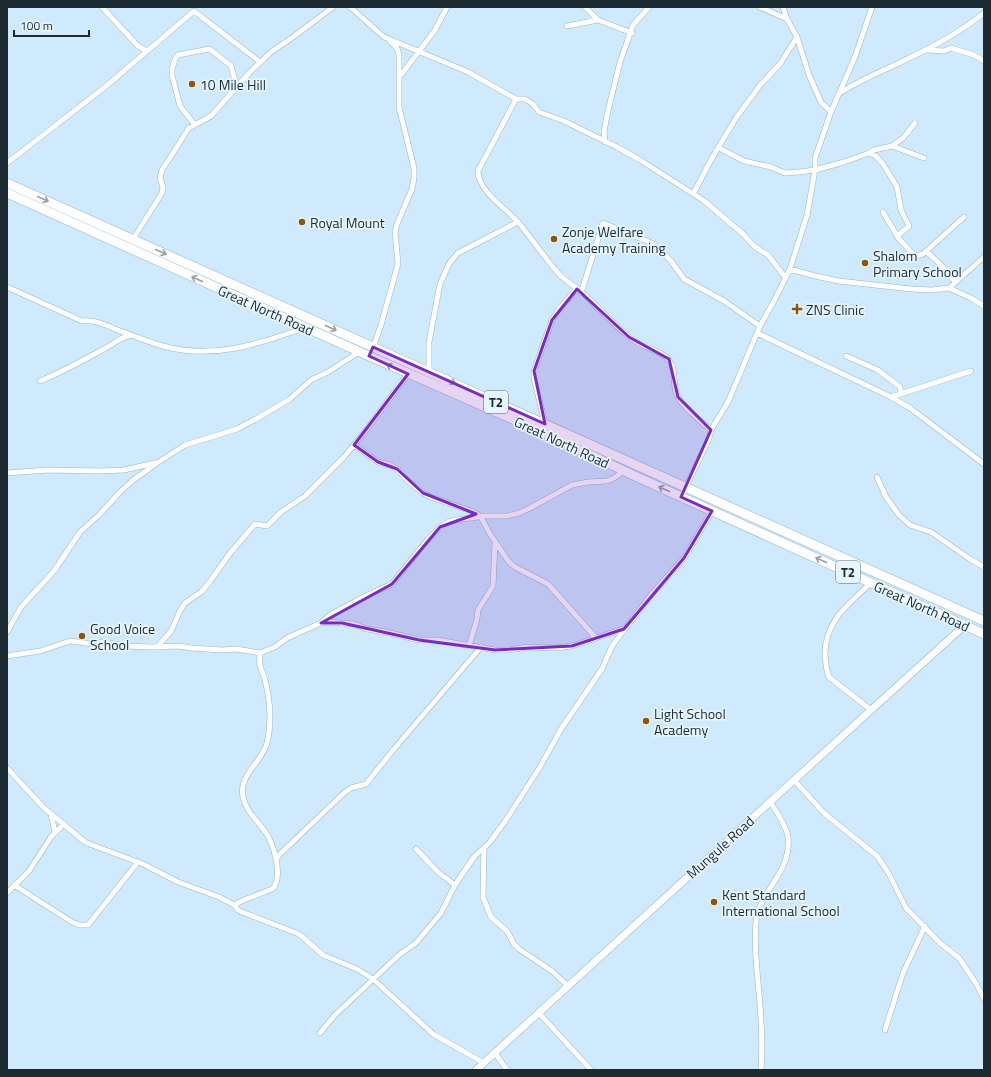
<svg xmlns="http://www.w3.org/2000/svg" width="991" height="1077" font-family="'Titillium Web',sans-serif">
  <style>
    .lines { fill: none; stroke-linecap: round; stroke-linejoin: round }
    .street-casing { stroke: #95b6cc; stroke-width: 6 }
    .secondary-casing { stroke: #95b6cc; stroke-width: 8 }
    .highway-casing { stroke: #95b6cc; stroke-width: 10 }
    .street { stroke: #fff; stroke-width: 5 }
    .secondary { stroke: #fff; stroke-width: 7 }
    .highway { stroke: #fff; stroke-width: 9 }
    .oneway { stroke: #999fa3 }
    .marked { fill: #7b2cbf; fill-opacity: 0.2; stroke: #7b2cbf; stroke-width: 3; stroke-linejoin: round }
    .poi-dot { fill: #8c5707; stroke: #e7f5fe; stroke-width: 1.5 }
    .labels { text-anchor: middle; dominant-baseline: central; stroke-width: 3.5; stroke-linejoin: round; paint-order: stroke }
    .shield { fill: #e7f5fe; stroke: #59676f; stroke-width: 1 }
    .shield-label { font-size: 13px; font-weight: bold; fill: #1c2a32 }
    .poi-label { font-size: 14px; fill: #1c2a32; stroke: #e7f5fe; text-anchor: start }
    .street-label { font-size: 14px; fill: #1c2a32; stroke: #e7f5fe }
  </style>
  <rect width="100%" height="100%" fill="#ceeafc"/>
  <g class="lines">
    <!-- street casing -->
    <g class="street-casing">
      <path id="street" d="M102,7L138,46L147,51
        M350,7L384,37L389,39L468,72L516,99H525L533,104L539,112L564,121L617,147L640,160L703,200L742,233L755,247L768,255L785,277
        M585,7L598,20
        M760,7L787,19
        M783,7L787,19L797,37L809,75L821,102L831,112
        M567,26L598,20L632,33
        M927,50L944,51L951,48L974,55L984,61
        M401,75L435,30L447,7
        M840,93C860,80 881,72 903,61C931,48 959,33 984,13
        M516,99L478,171C479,193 506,208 519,223C532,239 544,257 558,273C566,281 575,287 584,294C599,308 612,323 628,336C634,341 641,345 649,348C655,351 662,353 667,358C677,367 672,384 677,395C683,408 701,421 711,430
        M194,124L180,106L172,75V69L175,59L178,55L209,49L211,50L231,66L237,87
        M605,142L604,132L607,115L620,62L633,25L649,7
        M892,146L924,158
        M719,148L744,161L771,167L785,173L799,172L815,170L844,162L869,153L874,150L892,146L903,138L915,123
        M869,153L876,156L883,164L897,187L901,210L909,226L897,236
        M7,163L105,87L194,11L260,62
        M693,194L712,158L736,118L761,84L780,64L797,37
        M883,212L899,239L915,256L923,254L964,217
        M133,239L162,193L163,188L160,178L162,170L189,128L211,116L250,72L271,52L293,37L333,7
        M926,251L943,267L955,282
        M790,269L815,276L839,281L911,289L932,290L949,288L971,298L984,306
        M7,287L82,321C95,319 107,326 120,331C134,336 149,342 163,346C212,360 259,344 304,328
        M949,288L984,257
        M581,293L603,223L654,244L671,261L684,279L724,301L760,326
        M757,333L891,397L910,408L984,464
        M373,348L381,325L398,264L395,232L397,224L412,189L414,178V168L399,107V55L397,48L389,40
        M846,356L878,370L900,387L901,394
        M429,372V342L440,284L449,264L458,253L518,222
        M40,381C62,372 82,361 102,350C112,345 119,338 130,335
        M891,397L971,371
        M545,424L534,378V371L552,320L559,309L577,289
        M354,445L378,462L390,465L397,469L408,481L423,493L431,497L474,512L481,517L490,534L509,562L515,567L548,584L596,638
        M7,473L47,470L100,471L124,470L155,463
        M877,477L886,497L899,515L910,525L931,532L970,559L984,567
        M681,497L708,441L711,430L728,402L760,326L774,301L790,269L807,215L815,170V158L831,112L855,57L872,7
        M321,623L330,615L343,608L370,594L392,584L429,538L440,527L449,522L456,520L485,516H507L519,513L530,508L572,485L588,482L607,481L614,478L624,471
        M7,632L21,607L54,571L80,532L99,515L120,492L132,481L157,463L185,445L237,429L256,419L290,399L311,380L328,372L359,352
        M469,646L477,619L478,610L493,586L495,543
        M157,647L171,631L180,611L185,603L201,592L208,584L231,552L255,524L267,526L281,512L305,496L344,457L363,434L408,374
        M7,656L40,651L70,641L93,644L103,642L127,646L150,647L180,646L191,648L222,650L236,649L260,653L275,647L287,638L314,626L321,623L330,622L354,624L367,629L386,632L419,640H437L495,650H508L528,647L556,648L572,646L623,629
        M871,710L829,677C826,670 826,663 825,656C824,622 848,604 871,583
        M7,768L44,808L85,842L92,845L143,864L178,882L219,897L234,905L238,910L242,912L299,934L323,955L357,969L373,979L433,1034L484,1063
        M794,780L824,813L877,856L888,872L906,908L940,943L959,958L977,985L984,999
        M51,814L55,832
        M484,848L483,897L491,917L507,931L514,944L519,949L552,971L568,986
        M416,849L438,872L455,885
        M276,860L279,855L344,793L351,788L366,784L394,749L481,647
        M14,885L72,922L79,925H88L138,862
        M7,893L29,871L51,837L64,824
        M234,905L244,900L272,889C283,880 275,850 269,838C262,824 246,813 243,797C238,775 263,761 267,743C272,723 270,700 265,680C264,675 261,670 260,665C259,662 260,657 260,653
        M539,1013L591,1070
        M885,1030L903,973L925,926
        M320,1033L335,1015L400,954L416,943L441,913L455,885L474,857L490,842L506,820L540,767L561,729L602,669L612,646L651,595L684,558L712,511
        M495,1053L507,1070
        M761,1070C763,1041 761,1011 758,982C756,962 754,941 756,921C760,890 792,872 788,837C786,825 777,812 770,802"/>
    </g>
    <!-- secondary casing -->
    <g class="secondary-casing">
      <path id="secondary" d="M476,1070L871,710L965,625"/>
    </g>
    <!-- highway casing -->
    <g class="highway-casing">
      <path id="highway" d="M7,183L984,621
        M7,193L369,356L540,431L635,476L984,634"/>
    </g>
    <!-- street -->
    <use href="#street" class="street"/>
    <!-- secondary -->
    <use href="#secondary" class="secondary"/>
    <!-- highway -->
    <use href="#highway" class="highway"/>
  </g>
  <!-- one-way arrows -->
  <defs><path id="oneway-shaft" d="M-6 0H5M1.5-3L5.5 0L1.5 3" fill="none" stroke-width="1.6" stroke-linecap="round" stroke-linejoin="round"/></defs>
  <g class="oneway">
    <use href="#oneway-shaft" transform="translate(43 199) rotate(24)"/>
    <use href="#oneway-shaft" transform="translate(161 252) rotate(24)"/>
    <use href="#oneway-shaft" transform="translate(197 279) rotate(-156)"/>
    <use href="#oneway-shaft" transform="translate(331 328) rotate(24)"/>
    <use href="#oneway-shaft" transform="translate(392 367) rotate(-156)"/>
    <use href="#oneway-shaft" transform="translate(450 381) rotate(24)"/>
    <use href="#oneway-shaft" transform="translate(664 489) rotate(-156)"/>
    <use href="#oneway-shaft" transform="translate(821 560) rotate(-156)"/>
  </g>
  <!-- marked area -->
  <path class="marked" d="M577,289L629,337L669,359L678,397L711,430L681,497L712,511L684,558L624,629L572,646L495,650L419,640L342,623H321L392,584L440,527L476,514L423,493L397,469L378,462L354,445L408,374L369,356L373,347L545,424L534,371L552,320Z"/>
  <!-- markers -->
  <g class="poi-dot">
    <circle cx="192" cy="84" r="4"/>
    <circle cx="302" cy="222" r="4"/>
    <circle cx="554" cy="239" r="4"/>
    <circle cx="865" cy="263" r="4"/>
    <path d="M795 303h4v4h4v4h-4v4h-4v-4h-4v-4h4z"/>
    <circle cx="82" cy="636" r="4"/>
    <circle cx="646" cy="721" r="4"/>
    <circle cx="714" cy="902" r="4"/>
  </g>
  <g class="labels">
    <!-- shield labels -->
    <g class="shield">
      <rect x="484" y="391" width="24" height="22" rx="3"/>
      <rect x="836" y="561" width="24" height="22" rx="3"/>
    </g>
    <g class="shield-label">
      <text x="496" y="402">T2</text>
      <text x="848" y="572">T2</text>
    </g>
    <!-- poi labels -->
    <g class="poi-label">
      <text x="200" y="84">10 Mile Hill</text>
      <text x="310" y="222">Royal Mount</text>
      <text x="562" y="231">Zonje Welfare<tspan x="562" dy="16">Academy Training</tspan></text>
      <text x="873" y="255">Shalom<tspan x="873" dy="16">Primary School</tspan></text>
      <text x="806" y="309">ZNS Clinic</text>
      <text x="90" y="628">Good Voice<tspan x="90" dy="16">School</tspan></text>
      <text x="654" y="713">Light School<tspan x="654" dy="16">Academy</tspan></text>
      <text x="722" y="894">Kent Standard<tspan x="722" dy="16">International School</tspan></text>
    </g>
    <!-- street labels -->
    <g class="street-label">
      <text transform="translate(266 310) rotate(24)">Great North Road</text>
      <text transform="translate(562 442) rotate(25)">Great North Road</text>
      <text transform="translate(922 606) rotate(24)">Great North Road</text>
      <text transform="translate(720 847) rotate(-42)">Mungule Road</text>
    </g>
  </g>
  <!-- border -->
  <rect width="991" height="1077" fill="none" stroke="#1c2a32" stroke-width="16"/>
  <!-- scale -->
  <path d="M14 30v6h75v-6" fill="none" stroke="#1c2a32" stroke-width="2"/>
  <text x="20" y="30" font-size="12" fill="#1c2a32" stroke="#e7f5fe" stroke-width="3" paint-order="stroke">100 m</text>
</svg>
